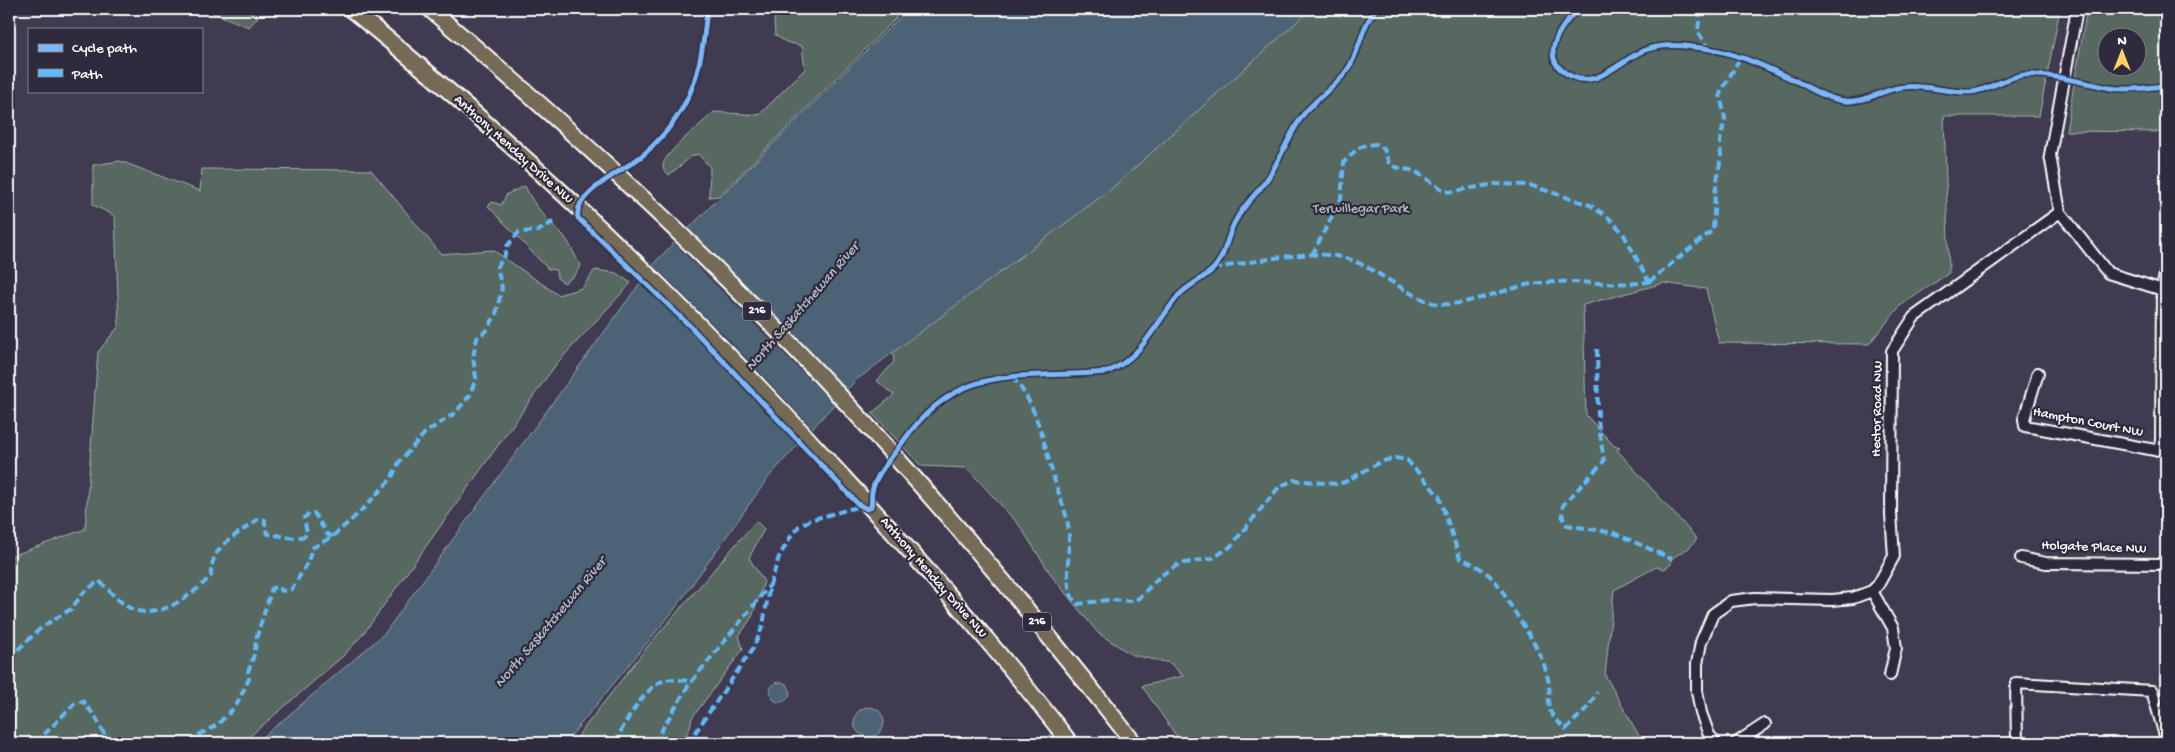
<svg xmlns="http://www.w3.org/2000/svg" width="2175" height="752" font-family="'Gochi Hand',sans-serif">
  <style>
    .green { fill: #566760; stroke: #aab3b0; fill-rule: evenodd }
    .water { fill: #4b6374; stroke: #93a1ac }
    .pier { fill: #403b51 }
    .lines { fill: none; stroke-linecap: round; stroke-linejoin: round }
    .minor-casing { stroke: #fff; stroke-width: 14 }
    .highway-casing { stroke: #fff; stroke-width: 19 }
    .minor { stroke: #2f2a3d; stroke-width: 10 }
    .highway { stroke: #746b55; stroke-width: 15 }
    .quiet { stroke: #60bafa; stroke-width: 4; stroke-dasharray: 8 4; stroke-linecap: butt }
    .cycleway-casing { stroke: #2f2a3d; stroke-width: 8 }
    .cycleway { stroke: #7ab7fb; stroke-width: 5 }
    .labels { text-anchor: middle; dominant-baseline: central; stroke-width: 4.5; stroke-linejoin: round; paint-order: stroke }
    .shield { fill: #2f2a3d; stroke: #c1bfc5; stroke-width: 1 }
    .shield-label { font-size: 12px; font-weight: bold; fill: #fff }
    .street-label { font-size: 14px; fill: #fff; stroke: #2f2a3d }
    .park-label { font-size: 14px; fill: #b3bbb7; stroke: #2f2a3d }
    .water-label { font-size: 15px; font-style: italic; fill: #aeb9c0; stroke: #2f2a3d }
  </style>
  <rect width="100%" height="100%" fill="#403b51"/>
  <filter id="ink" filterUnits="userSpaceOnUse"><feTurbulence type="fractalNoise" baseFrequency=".02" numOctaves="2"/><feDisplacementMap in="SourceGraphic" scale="10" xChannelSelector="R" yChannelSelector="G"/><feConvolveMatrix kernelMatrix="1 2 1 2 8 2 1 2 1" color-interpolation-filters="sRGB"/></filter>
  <g filter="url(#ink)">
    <!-- green -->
    <path class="green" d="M203,9H249L258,17L249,27Z
      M791,9H905L719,196L709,197L710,167L698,154L692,156L669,175C666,172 662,169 663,165C665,152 703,123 714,112L759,115L805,69L802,46L786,42L775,35L774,19Z
      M1311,9H2060L2039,116H1944L1949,273L1900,306L1869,344L1719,343L1706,289L1664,283L1583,305L1586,415L1614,446L1620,448L1617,450L1697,539L1689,548L1672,558L1671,564L1665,569L1656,567L1614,590L1605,675L1643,743H1181L1142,686L1183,676L1170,663L1132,655L1098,633L1054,579L1019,525L967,468L921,466L872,413L894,395L877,381L894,362L893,352L1111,189Z
      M2087,9H2166V132L2066,131ZM2108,38H2138V68H2108Z
      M120,161L200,191L202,169L371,170L441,254L493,250L558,295L582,288L595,270L616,273L631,283L557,363L364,633L343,656L242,743H9V557L85,529L98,352L119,326L115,216L93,205V165Z
      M525,186C534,207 547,219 563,235C571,244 574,256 581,265L575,275L564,283L557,278L556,270L548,269L488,206L492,202L501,205L507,194Z
      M756,521L764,529L749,558L764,582L752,617L739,636L743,649L692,718L689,730L680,743H576L580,733L648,646Z"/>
    <!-- water -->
    <path class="water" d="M908,9H1311L1111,189L855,381L768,478L674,610L565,743H256L384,634L656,261Z
      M770 692a10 10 0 1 1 20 0a10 10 0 1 1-20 0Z
      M854 722a15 15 0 1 1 30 0a15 15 0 1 1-30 0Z"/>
    <!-- pier -->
    <path class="pier" d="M685,228L761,301L848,392L836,406L672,241Z
      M651,263L729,340L814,430L801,445L717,355L639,280Z"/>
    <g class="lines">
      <!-- minor casing -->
      <g class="minor-casing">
        <path id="minor" d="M2077,9L2050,155L2060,212L2108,273L2166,291
          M2038,373L2024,419L2025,426L2155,450L2159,449L2161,441L2162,290L2166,269
          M2021,558L2046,563L2166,564
          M1872,591L1893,628L1896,648L1890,675
          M1716,743L1709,735L1701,713L1697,691V664L1701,642L1713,614L1731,601L1755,598L1832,600L1853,598L1872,591L1878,585L1894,556L1891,514L1892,351L1914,317L2060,212
          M1736,743L1765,724
          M2017,743L2016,683L2152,691L2166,739"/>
      </g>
      <!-- highway casing -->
      <g class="highway-casing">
        <path id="highway" d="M351,9C530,154 697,316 852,487C928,570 1002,654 1070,743
          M430,9C577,133 719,265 850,407C950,515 1043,627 1134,743"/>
      </g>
      <!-- minor -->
      <use href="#minor" class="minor"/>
      <!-- highway -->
      <use href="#highway" class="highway"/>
      <!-- quiet -->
      <path class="quiet" d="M1700,9L1698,32L1709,49
        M1312,255L1341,199L1344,162L1357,149L1366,145L1377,144L1384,149L1389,163L1395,167L1415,171L1445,191L1450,192L1494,184L1529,185L1590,205L1609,218L1623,233L1649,282
        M1214,268C1255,263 1315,245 1354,261C1379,271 1414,300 1438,304C1463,307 1505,289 1531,284C1571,278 1610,287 1649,282
        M1649,282L1713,230L1715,193L1721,156L1720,141L1725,119L1720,94L1740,58
        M1597,349L1598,420L1604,461L1564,504C1560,511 1562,518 1567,525L1614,533L1672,559
        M1012,377C1037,403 1044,445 1054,478C1059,497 1068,514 1069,534C1070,550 1062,594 1078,604L1108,600L1134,601L1139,598L1160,576L1179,564L1213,558L1230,547L1279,487L1294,480L1336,484L1345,482L1380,462L1395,458L1407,460L1439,496L1460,558C1472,563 1482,568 1492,578C1499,584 1503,592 1507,600C1522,624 1540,647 1547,675C1555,702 1537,706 1566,729L1589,706L1597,692
        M9,658L42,627L71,609L84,592L99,581C110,590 119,603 132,609C159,621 194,594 211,576C210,545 236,537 258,519L265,520V529L268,534L295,538L305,536L307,533L304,518L309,513H314L327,534L332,537
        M36,743L74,704L83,701L96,718L109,743
        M190,743L193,738L217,725L236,706L249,679L248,672L255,652L256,639L272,588L277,587L283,591L292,589L308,562L312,548L332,537L359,513L391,479L399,462L425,433L455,413L470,395L476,378L473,357L477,338L487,330L496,314L502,288L497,267L504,258L507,246L519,232L538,231L556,220
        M615,743C624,724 644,687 665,680C672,678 684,681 692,681
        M654,743L688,686L770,585
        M688,743L754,647L763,625L770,585L779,557L791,536L799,526L810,520L861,506"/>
      <!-- cycleway casing -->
      <g class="cycleway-casing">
        <path id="cycleway" d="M707,9C701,72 693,111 643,155C627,169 572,193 578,218L692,328L858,504L867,509L871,507C872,502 871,497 872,492C875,475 892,457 902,443C959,360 1019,380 1107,372C1142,358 1155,324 1178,296C1189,284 1204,279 1214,268C1226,256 1227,234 1236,220C1244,204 1258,193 1268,178C1281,158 1289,134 1303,115C1316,98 1336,87 1348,69C1361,50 1360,26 1377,9
          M1578,9C1560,27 1536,59 1571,76C1597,90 1621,59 1645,50C1659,45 1678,45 1693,47C1729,49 1764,66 1796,81C1812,89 1827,99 1845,101C1866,103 1883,89 1903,87C1925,84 1948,93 1971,92C1990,90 2005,77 2024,75C2049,73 2085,83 2110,88C2128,91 2148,87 2166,86"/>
      </g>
      <!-- cycleway -->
      <use href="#cycleway" class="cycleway"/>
    </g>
  </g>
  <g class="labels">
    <!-- shield labels -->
    <g class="shield">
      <rect x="743" y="301.5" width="28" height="19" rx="4"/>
      <rect x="1023" y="612.5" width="28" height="19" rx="4"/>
    </g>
    <g class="shield-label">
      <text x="757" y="311">216</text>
      <text x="1037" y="622">216</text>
    </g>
    <!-- street labels -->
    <g class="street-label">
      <text transform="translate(513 150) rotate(42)">Anthony Henday Drive NW</text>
      <text transform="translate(1878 409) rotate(-89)">Hector Road NW</text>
      <text transform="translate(2088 423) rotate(11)">Hampton Court NW</text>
      <text transform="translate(2094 548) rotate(2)">Holgate Place NW</text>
      <text transform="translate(933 578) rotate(49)">Anthony Henday Drive NW</text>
    </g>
    <!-- park labels -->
    <g class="park-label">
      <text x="1361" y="209">Terwillegar Park</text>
    </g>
    <!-- water labels -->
    <g class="water-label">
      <text transform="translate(803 307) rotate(-49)">North Saskatchewan River</text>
      <text transform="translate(551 623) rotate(-50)">North Saskatchewan River</text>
    </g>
  </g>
  <!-- margin -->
  <rect width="2175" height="752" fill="none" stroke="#2f2a3d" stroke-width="30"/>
  <rect x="15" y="15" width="2145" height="722" fill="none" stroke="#fff" stroke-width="2" filter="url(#ink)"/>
  <!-- legend -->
  <rect x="28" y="28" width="175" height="65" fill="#2f2a3d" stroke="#827f8b"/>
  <rect x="38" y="44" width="25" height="8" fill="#7ab7fb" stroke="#827f8b"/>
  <text x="72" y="52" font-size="15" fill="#ffffff">Cycle path</text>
  <rect x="38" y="69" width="25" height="8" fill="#60bafa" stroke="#827f8b"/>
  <text x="72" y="78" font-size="15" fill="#ffffff">Path</text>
  <!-- north arrow -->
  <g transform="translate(2122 52)"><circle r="24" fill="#2f2a3d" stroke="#827f8b"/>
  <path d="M0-4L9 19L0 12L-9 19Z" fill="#ffd166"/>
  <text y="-8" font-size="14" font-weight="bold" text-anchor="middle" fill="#ffffff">N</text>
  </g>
</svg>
